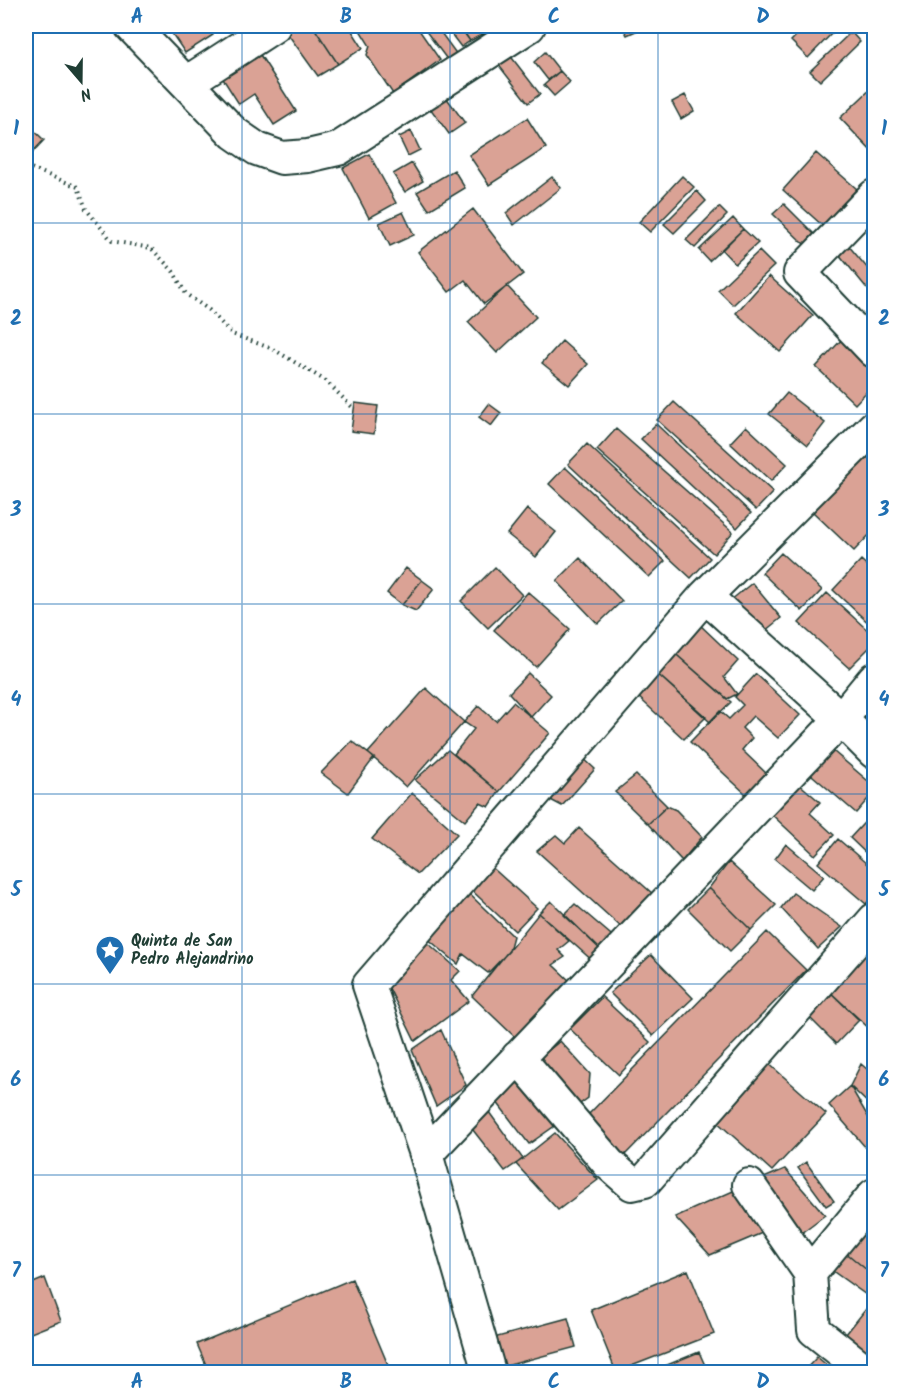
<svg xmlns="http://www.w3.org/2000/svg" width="900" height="1398" font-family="Kalam,sans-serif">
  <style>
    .building { fill: #daa295; stroke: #1f3d34; stroke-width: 1.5 }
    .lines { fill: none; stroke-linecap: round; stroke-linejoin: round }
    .minor-casing { stroke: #1f3d34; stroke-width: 36 }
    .path { stroke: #1f3d34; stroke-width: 4; stroke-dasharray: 1.5 4.5; stroke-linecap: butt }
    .minor { stroke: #fff; stroke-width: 32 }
    .grid { fill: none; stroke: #1f6fb2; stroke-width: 1.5; stroke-opacity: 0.55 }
    .labels { text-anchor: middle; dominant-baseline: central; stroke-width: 5; stroke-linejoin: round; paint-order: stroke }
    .poi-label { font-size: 16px; font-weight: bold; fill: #1f3d34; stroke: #fff; text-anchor: start }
    .neatline { fill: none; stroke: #1f6fb2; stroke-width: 2 }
    .grid-label { font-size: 20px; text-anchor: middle; font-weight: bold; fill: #1f6fb2 }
  </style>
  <rect width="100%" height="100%" fill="#fff"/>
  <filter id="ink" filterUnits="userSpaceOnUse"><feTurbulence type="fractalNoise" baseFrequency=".0167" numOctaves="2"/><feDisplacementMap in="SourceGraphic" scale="12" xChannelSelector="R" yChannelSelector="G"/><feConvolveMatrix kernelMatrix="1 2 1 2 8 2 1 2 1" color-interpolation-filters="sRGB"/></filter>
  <g filter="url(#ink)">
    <!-- building -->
    <path class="building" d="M167,26H207L213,35L185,53Z
      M282,26H313L338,64L318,76Z
      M313,26H349L363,48L338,64Z
      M375,26L417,27L440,60L393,94L367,55L370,46L358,27Z
      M422,26H436L458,56L449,62Z
      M445,26H459L470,41L461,47Z
      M460,26H477L483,34L470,41Z
      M477,26H495L483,34Z
      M622,26H647L627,35Z
      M806,26H835L837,28L808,58L791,41Z
      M851,32L860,42L820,81L810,71Z
      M255,47L296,111L274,125L254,94L239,104L218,71Z
      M545,52L560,71L548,80L534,62Z
      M509,54L540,94L528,103L497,63Z
      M560,71L570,82L554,96L544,85Z
      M874,86V154L840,118Z
      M685,95L694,111L681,119L672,102Z
      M446,97L465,123L449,134L430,108Z
      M527,118L546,148L489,185L469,155Z
      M26,123L44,140L27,158L26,156Z
      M411,131L420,150L408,156L399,137Z
      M816,153L857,189L823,226L783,190Z
      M369,154L396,203L369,218L343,168Z
      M412,163L423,181L405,192L393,174Z
      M454,170L465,188L429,210L417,192Z
      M682,176L694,187L650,232L639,222Z
      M552,177L561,188L514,225L506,213Z
      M697,191L706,201L674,233L664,224Z
      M874,197V235L856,216Z
      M784,204L815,235L805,245L773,214Z
      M719,207L727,215L695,248L686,240Z
      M473,209L523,274L484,304L465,280L449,292L418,252Z
      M403,212L414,235L390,246L379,223Z
      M733,218L743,229L709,261L699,250Z
      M743,229L758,243L735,264L722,250Z
      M848,245L874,276V297L838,253Z
      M759,251L774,266L733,305L718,290Z
      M769,276L813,315L780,352L736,313Z
      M507,286L536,317L497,353L468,322Z
      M874,313V338L862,325Z
      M845,336L874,364V384L855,404L816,367Z
      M562,341L588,364L569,385L542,363Z
      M787,393L825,423L808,445L769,414Z
      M674,402L773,492L756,510L657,420Z
      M355,403L378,406L374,434L351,431Z
      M489,404L501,413L491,426L479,417Z
      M656,424L751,513L737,528L641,439Z
      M746,426L787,464L771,481L730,443Z
      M616,429L733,532L714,554L597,450Z
      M587,444L710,558L691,578L568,464Z
      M872,450L874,452V530L854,551L813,512Z
      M565,467L665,561L649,577L549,484Z
      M527,509L556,532L536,557L507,534Z
      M781,553L822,590L802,611L762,573Z
      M580,558L622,601L598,624L557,581Z
      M861,560L874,572V628L833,590Z
      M495,567L522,595L488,628L461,601Z
      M406,568L422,580L402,605L387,593Z
      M422,580L434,589L416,611L402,605Z
      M752,583L781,618L760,635L731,600Z
      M528,592L570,629L536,667L494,630Z
      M827,593L874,636V643L849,668L799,623Z
      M698,623L738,661L724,677L737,694L727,699L670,649Z
      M670,649L731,702L710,722L654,671Z
      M654,671L706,717L684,739L636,695Z
      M528,673L551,695L531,717L509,693Z
      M756,674L800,715L778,738L753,716L742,728L752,738L742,750L767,774L747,795L690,742L720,711L729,719L743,705L735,697Z
      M426,688L464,722L406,787L368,753Z
      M867,701L874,707V726L854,708Z
      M513,702L550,733L499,792L454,754L474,729L464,722L478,706L496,721Z
      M352,741L374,758L348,793L321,773Z
      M827,746L874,786V792L856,813L806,770Z
      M448,750L499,792L489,807L480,803L465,821L415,780Z
      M581,756L595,769L562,806L543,796Z
      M636,775L667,806L648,824L615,792Z
      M797,782L820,802L810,813L834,835L815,855L769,812Z
      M412,793L457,834L418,874L372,839Z
      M667,806L676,810L702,837L682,861L648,824Z
      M874,812V861L850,838Z
      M579,828L653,894L621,927L537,851L556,835L565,843Z
      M838,839L874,870V894L866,904L818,863Z
      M786,844L824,876L812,890L775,859Z
      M486,862L537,908L515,931L466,885Z
      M729,862L776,905L751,930L709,888Z
      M462,887L513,936L509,951L488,973L463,954L458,964L421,933Z
      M709,888L751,930L730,951L688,909Z
      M793,893L842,927L818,949L781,908Z
      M551,901L604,953L594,962L539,913Z
      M575,904L617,940L604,953L564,915Z
      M539,913L569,941L558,950L565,957L553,965L571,982L517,1039L472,996Z
      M767,932L806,970L624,1156L585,1118Z
      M421,937L460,971L451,980L469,1001L415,1041L385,980Z
      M869,950L874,955V1033L826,988Z
      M651,955L693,998L653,1036L610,993Z
      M826,988L859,1020L836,1044L803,1011Z
      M602,997L650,1042L619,1075L570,1029Z
      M441,1030L466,1085L436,1106L412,1050Z
      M560,1041L590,1074L588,1098L573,1109L538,1059Z
      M767,1062L826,1114L772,1171L715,1120Z
      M861,1064L874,1075V1109L850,1086Z
      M521,1073L556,1125L529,1144L493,1097Z
      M850,1086L874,1127V1153L872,1155L829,1105Z
      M486,1108L523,1159L505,1171L469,1125Z
      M555,1133L598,1180L558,1210L516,1164Z
      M806,1162L834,1201L826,1206L798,1168Z
      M785,1169L825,1215L801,1233L757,1181Z
      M742,1187L762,1233L710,1255L675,1217Z
      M857,1224L874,1238V1276L838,1246Z
      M838,1246L874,1276V1292L869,1297L827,1267Z
      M688,1270L714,1334L616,1372L591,1310Z
      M45,1278L61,1321L26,1335V1286Z
      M352,1279L391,1372H209L197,1344Z
      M866,1309L874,1315V1359L846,1334Z
      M568,1318L576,1347L498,1368L490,1339Z
      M699,1352L708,1372H650Z
      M817,1357L835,1372H803Z"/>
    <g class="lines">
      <!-- minor casing -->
      <g class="minor-casing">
        <path id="minor" d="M131,26L234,133L257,149L282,158L308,156L338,149L529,26
          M186,83L274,26
          M874,196L800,273L874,351
          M705,596L841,719L874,752
          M518,1057L609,1164L632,1184L645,1181L874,920
          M426,1154L841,719L874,679
          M749,1185L810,1273L814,1330L867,1372
          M810,1273L874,1195
          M489,1372L426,1154L369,985L705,596L874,427"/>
      </g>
      <!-- path -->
      <path class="path" d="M26,166L78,187L86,209L112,241L151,248L173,271L186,294L209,310L232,334L273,349L326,381L354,409
        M26,1372L42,1366L45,1372"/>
      <!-- minor -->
      <use href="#minor" class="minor"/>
    </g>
  </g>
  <!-- grid -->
  <path class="grid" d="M242,26V1372M450,26V1372M658,26V1372M26,223H874M26,414H874M26,604H874M26,794H874M26,984H874M26,1175H874"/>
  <!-- icons -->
  <defs>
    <g id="sight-pin" transform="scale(1.5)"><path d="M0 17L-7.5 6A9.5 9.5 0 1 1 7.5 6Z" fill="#1f6fb2" stroke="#fff"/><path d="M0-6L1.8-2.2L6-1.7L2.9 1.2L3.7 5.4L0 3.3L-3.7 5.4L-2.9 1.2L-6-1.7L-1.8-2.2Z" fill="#fff"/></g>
  </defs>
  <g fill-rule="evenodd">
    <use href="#sight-pin" x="110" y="950"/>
  </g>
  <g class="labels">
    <!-- poi labels -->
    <g class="poi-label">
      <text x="131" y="941">Quinta de San<tspan x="131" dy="18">Pedro Alejandrino</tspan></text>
    </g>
  </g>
  <!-- margin -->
  <rect width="900" height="1398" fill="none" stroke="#fff" stroke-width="66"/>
  <!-- north arrow -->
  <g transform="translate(81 81) rotate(160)" stroke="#ffffff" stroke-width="4.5" paint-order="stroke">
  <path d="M0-4.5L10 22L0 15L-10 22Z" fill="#1f3d34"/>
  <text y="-9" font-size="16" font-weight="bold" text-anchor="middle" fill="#1f3d34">N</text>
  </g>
  <rect x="33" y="33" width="834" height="1332" class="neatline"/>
  <g class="grid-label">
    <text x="137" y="23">A</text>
    <text x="346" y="23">B</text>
    <text x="554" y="23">C</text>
    <text x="763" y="23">D</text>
    <text x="16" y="135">1</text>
    <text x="884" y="135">1</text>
    <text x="16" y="325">2</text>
    <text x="884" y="325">2</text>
    <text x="16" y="516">3</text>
    <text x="884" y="516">3</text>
    <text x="16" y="706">4</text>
    <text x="884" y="706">4</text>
    <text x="16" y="896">5</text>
    <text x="884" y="896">5</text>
    <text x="16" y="1086">6</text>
    <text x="884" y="1086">6</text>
    <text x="16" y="1277">7</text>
    <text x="884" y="1277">7</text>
    <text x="137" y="1388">A</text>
    <text x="346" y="1388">B</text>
    <text x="554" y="1388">C</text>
    <text x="763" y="1388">D</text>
  </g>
</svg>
